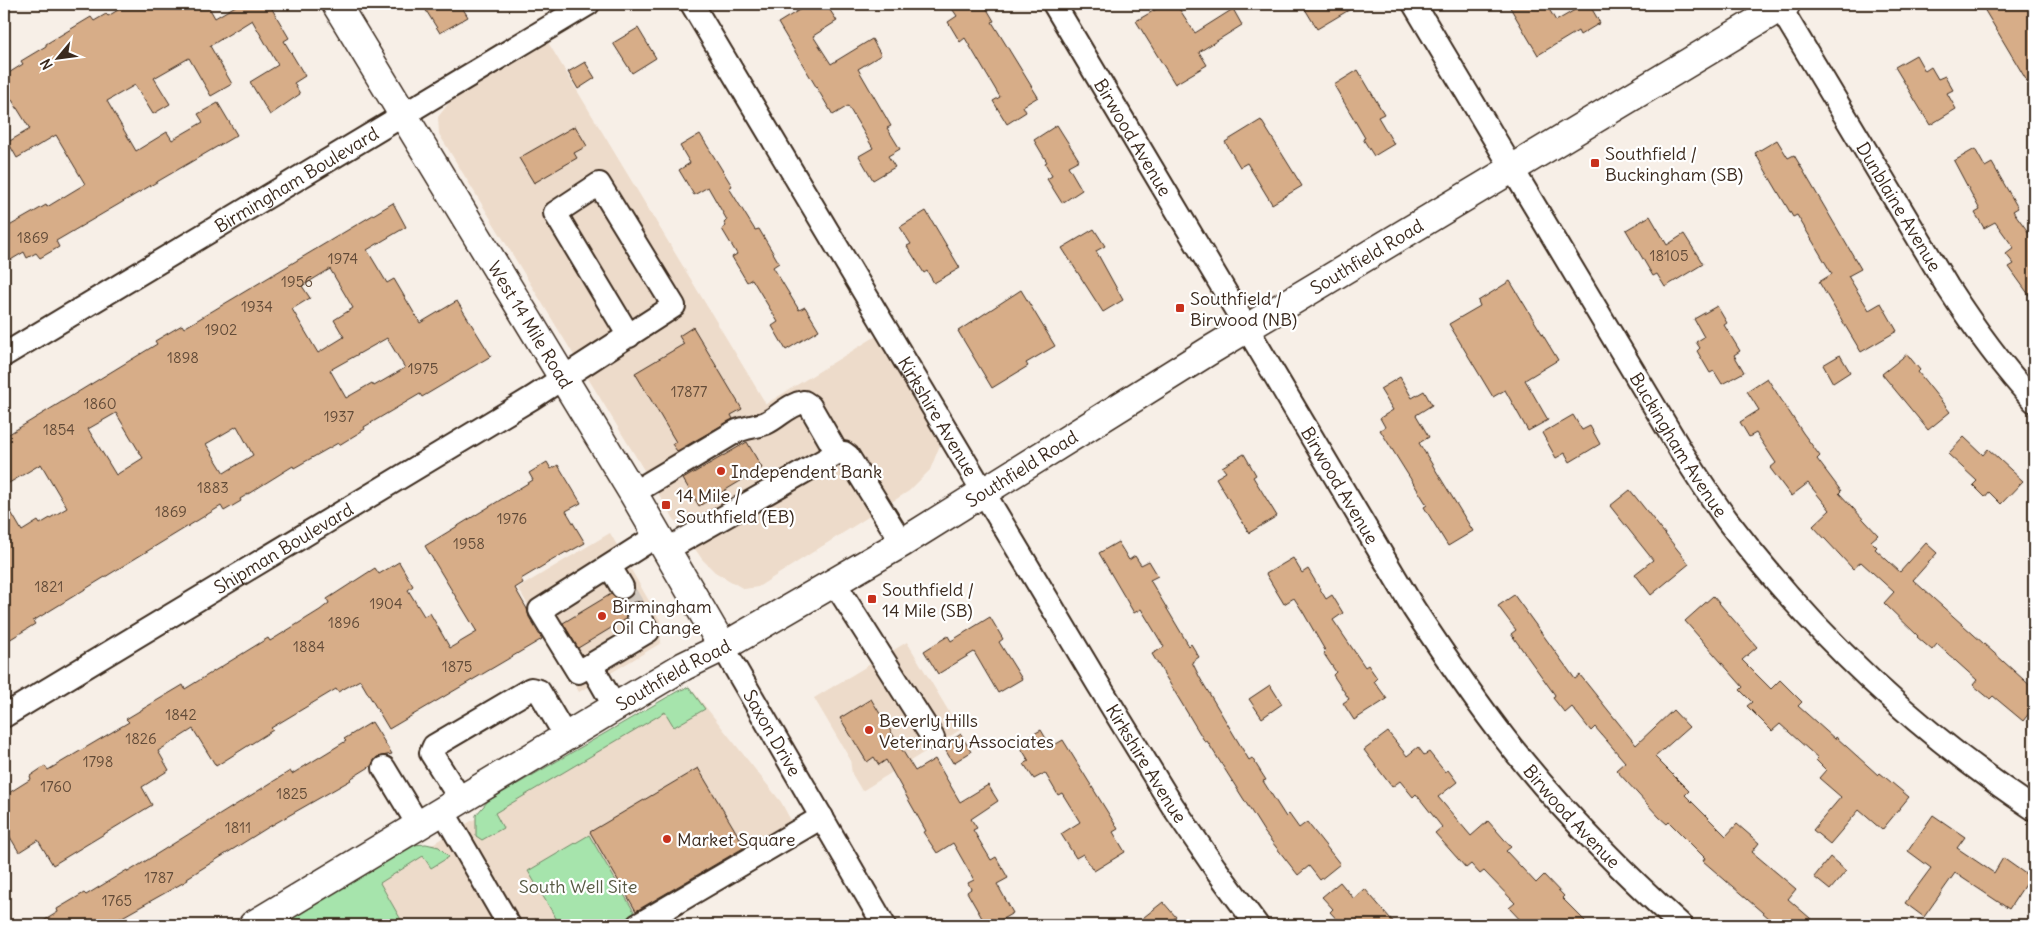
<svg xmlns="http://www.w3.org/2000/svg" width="2038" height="929" font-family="Delius,sans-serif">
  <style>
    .built { fill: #eddbca }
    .green { fill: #a6e4ac; stroke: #708765 }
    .building { fill: #d7ad88; stroke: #3b2a1e; fill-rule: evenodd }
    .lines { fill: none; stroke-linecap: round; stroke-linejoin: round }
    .minor-tunnel { stroke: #d1c8bf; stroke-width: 22; stroke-dasharray: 22 11; stroke-linecap: butt }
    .minor-casing { stroke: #3b2a1e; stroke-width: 26 }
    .major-casing { stroke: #3b2a1e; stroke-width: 31 }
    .minor { stroke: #fff; stroke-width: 22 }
    .major { stroke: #fff; stroke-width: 28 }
    .poi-dot { fill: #c8321e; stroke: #fff; stroke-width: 2 }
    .labels { text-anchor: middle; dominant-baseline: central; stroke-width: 4.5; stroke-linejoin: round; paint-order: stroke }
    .number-label { font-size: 15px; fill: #624b38 }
    .street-label { font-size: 18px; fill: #3b2a1e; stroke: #fff }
    .poi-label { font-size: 18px; fill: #3b2a1e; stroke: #fff; text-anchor: start }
    .park-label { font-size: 18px; fill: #565842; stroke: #fff }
  </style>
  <rect width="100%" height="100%" fill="#f7efe7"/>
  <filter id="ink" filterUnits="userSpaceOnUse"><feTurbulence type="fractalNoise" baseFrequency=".02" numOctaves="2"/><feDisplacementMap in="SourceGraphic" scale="10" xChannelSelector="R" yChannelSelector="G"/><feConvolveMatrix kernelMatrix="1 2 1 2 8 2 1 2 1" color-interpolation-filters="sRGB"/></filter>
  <g filter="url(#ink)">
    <!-- built -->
    <path class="built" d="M546,39L766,404L878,335L924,408L940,445L930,470L909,491L758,587L744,589L715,572L702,559L672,516L439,134L438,117L452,99Z
      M610,533L660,620L661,643L579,692L518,588Z
      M907,642L960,730L862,791L852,774L850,759L814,698Z
      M693,691L781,802L802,841L651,925H404L376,877Z"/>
    <!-- green -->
    <path class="green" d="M689,687L705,709L674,727L665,712L495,813L503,828L482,840L476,836V815L488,801L678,691Z
      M589,835L636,915L620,925H560L528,871Z
      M426,844L439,847L449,857L431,868L423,856L380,883L404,925H272L371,864L413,845Z"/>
    <!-- building -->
    <path class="building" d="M128,4H207L215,18L239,4H280L272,9L289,38L284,41L305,76L294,83L300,94L270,115L250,82L278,65L252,20L210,46L232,84L211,96L189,58L154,78L170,104L153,114L135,85L107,101L136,151L167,132L172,140L203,122L198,114L218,103L237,135L56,241L59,247L40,258L36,253L27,258L24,252L4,264V229L46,205L47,207L85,184L56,135L17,158L8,142L30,129L4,87V76L23,64L21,61L46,46V44L91,17L94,21L106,14L108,16Z
      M422,4H460L468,17L440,33Z
      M809,4H826L837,21L813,36L831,64L872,39L881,55L858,69L891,126L887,128L900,149L888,156L895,167L873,180L859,156L873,148L848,106L833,115L778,23Z
      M949,4H984L994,21L992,22L1038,97L1023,106L1026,112L1007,124L993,101L1000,97L965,38L960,42L948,22L957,16Z
      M1165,4H1176L1195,33L1233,9L1242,25L1199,52L1207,65L1175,84L1136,21Z
      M1314,4H1359L1317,29L1305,9Z
      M1508,4H1546L1556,21L1585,4H1589L1600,23L1580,35L1578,31L1538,55Z
      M1981,4H2034V93L1996,29Z
      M638,28L656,58L632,73L613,43Z
      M1916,55L1925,71L1931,67L1938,79L1945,76L1953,90L1947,93L1956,109L1930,125L1895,67Z
      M585,62L595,78L578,89L568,72Z
      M1358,70L1384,114L1378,117L1394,144L1374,156L1363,139L1365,138L1334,85Z
      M1261,120L1302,186L1272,204L1247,163L1240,167L1225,142Z
      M1057,125L1079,160L1068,166L1082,190L1062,203L1047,179L1052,176L1045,163L1047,162L1034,140Z
      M575,126L587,146L574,153L577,158L534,183L519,158Z
      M700,134L732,186L729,188L755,230L759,229L779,263L773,267L799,310L805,307L819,330L786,350L772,326L778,322L752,279L747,282L732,257L737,254L722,229L726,226L724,223L727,220L708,187L694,195L679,170L690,163L680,146Z
      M1777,140L1788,158L1794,155L1861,269L1848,276L1869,310L1881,303L1897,331L1861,352L1819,282L1832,274L1797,215L1793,217L1755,153Z
      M1975,149L1985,167L1992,163L2018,208L2013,211L2034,240V302L2009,267L2014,264L2006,254L2014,248L1995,222L1984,228L1975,213L1980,210L1954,161Z
      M393,203L406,227L367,250L387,283L394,279L420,323L457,301L491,356L422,397L420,394L364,427L365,429L339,445L338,443L294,468L293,466L240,499L241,501L224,511L221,506L208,514L33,621L35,624L4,643V500L22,531L38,521L40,524L67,508L41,464L4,486V437L157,344L155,341L182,325L184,328ZM330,269L353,308L334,320L344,337L318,353L292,309L310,298L302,286ZM387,338L405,368L374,386L372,383L346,398L330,370ZM116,413L143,458L116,475L88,429ZM237,426L253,455L224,473L206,444Z
      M926,211L960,268L934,283L927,271L924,273L907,246L911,244L900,227Z
      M1650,216L1667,245L1684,234L1703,264L1665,287L1657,274L1653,276L1626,230Z
      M1094,229L1105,246L1096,251L1123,300L1103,312L1062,248Z
      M1510,281L1558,360L1525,380L1548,420L1528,431L1505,390L1493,397L1449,324L1480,306L1478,301Z
      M1021,290L1055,346L1026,363L1028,366L992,388L958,331Z
      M1717,306L1727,323L1724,325L1740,351L1734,355L1744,372L1722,384L1714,371L1710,373L1697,351L1700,348L1696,342L1704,337L1694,319Z
      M693,327L742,409L731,415L733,419L677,451L672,444L676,442L635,373L684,344L679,336Z
      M1907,354L1920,370L1918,372L1950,412L1928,430L1882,374Z
      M1840,355L1850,372L1833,383L1823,365Z
      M1400,377L1412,398L1424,391L1432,405L1416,415L1429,437L1419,443L1473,531L1448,546L1424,507L1427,505L1380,430L1385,427L1380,418L1393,410L1380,389Z
      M1767,378L1803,433L1820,456L1817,459L1841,491L1839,493L1878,535L1871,541L1877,547L1875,549L1900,572L1926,543L1937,553L1913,580L2034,689V707L2023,721L1993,696L1990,699L1973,685L1977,680L1937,644L1932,650L1917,637L1918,636L1884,603L1894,592L1861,562L1853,569L1813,526L1830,510L1808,483L1791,496L1770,468L1776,463L1756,433L1749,437L1740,422L1759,410L1747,391Z
      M1573,415L1582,430L1590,426L1600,444L1570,462L1565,453L1556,458L1542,433Z
      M1964,437L1983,455L1988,449L2023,481L2001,504L1989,492L1985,497L1973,485L1977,481L1948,454Z
      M747,442L762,468L699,506L683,479Z
      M1244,454L1256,475L1253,477L1277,516L1249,533L1216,478L1226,472L1222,467Z
      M547,462L551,469L558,465L581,503L566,511L585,543L567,553L566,552L521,579L523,583L515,588L527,609L529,617L542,639L389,729L360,680L338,692L336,689L271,728L273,730L216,766L193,729L158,751L169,770L142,787L152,805L53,865L38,840L19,852L4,827V796L31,779L30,776L45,766L48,770L129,722L126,719L183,685L185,689L268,638L270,641L320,610L329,603L327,599L375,568L379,574L399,562L413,586L408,590L424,616L430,613L450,648L477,632L425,546L533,480L529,473Z
      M1630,490L1689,564L1651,595L1635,574L1653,560L1610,506Z
      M1118,542L1129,560L1135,556L1141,565L1149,561L1158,576L1150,580L1189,646L1191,644L1199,657L1192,662L1200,678L1249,760L1252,758L1266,780L1263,781L1286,817L1289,814L1299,828L1307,822L1340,864L1320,880L1309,866L1298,875L1265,833L1207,741L1205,742L1152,654L1164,647L1141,609L1134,613L1099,553Z
      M1293,558L1302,573L1308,569L1326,599L1332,595L1343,613L1333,620L1365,667L1368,665L1377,678L1374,681L1387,699L1354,720L1343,703L1349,699L1333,675L1336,672L1324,654L1326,652L1303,612L1294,598L1284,604L1266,574Z
      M635,589L642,602H632L627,607L625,614L626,619L578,648L563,623L611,594L615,598L622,600L628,598L633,594Z
      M1514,595L1575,679L1580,675L1636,745L1673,710L1689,727L1655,757L1689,791L1685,795L1726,836L1737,824L1759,843L1752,852L1796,889L1788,899L1818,925H1777L1703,861L1705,858L1669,822L1667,824L1659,817L1616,770L1625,762L1595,727L1591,731L1572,707L1565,713L1553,698L1555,695L1511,634L1516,630L1498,606Z
      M1713,596L1757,647L1742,660L1771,689L1780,680L1802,702L1798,706L1835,739L1836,737L1878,775L1880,773L1909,797L1882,830L1859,810L1830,844L1813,830L1841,797L1819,778L1826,770L1816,760L1818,758L1780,724L1772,731L1747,706L1752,702L1740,690L1743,687L1685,621Z
      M990,617L1003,639L999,642L1022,679L998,693L974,652L938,674L924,651L948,636L951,641Z
      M1270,685L1282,704L1262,718L1249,699Z
      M871,699L915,771L935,759L960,802L988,785L998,801L971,819L977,828L973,830L991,860L996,857L1008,878L997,884L1013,913L992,925H986L967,892L971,889L968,883L974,880L953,843L937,853L923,832L926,831L886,760L879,765L874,757L867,762L840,718Z
      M372,722L392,754L377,757L371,766L350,779L351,780L267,828L187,878L188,880L108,925H37L58,912L57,909L84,893L86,895L127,870L128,872L290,771L292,774L346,741L344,739Z
      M1041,730L1051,747L1063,740L1118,829L1113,832L1125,852L1094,871L1083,854L1076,858L1061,834L1080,822L1062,793L1058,795L1045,773L1034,779L1024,764L1029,761L1018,743Z
      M1388,732L1407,756L1418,747L1424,755L1429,752L1445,772L1448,770L1457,782L1438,797L1471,836L1488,821L1511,847L1506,851L1536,883L1544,875L1564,896L1562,898L1589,925H1525L1509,908L1515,903L1484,871L1480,874L1471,864L1466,868L1435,833L1442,827L1416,794L1413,797L1400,781L1392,787L1364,750Z
      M961,734L971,752L953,763L943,746Z
      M698,768L745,847L636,911L590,832Z
      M1933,815L1965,837L1957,848L1994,873L2003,858L2030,877L2009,909L1955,873L1924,917L1905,903L1931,868L1908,851Z
      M1830,857L1846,871L1830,890L1814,877Z
      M1340,882L1354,899L1365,889L1396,925H1342L1330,912L1333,909L1322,897Z
      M1163,902L1176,917L1166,925H1134Z"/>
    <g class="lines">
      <!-- minor-tunnel -->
      <path class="minor-tunnel" d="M622,587L638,614"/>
      <!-- minor casing -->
      <g class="minor-casing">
        <g id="minor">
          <path id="s1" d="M692,4L1098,684L1172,805L1215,868L1257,925"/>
          <path id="s2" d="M1054,4L1414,609C1443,653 1473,698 1506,740C1558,807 1618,868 1681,925"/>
          <path id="s3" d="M1414,4L1681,451C1696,474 1711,498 1727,520C1814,635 1915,730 2034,809"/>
          <path id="s4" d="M1778,4L1947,286C1973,326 2001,365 2034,401"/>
          <path id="s5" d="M4,355L588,4"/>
          <path d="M633,493L735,432C745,427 756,427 766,423C779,417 789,404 804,402L810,406L837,453"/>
          <path d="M666,550L837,453H844L848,456L902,543"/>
          <path d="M610,567L622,587"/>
          <path d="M834,582L933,738"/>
          <path id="s6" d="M723,647L884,925"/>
          <path d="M591,665L648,631L638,614"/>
          <path d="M615,707L591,665L578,672L540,610L658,535"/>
          <path id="s7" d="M4,716L532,398L674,306L599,184L555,213L629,336"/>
          <path d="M384,768L419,826"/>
          <path d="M461,800L431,753L434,746L531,689L539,691L566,737"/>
          <path d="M443,811L509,925"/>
          <path d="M638,925L822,817"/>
        </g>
      </g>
      <!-- major casing -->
      <g class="major-casing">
        <g id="major">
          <path id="s8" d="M336,4L633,493L723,647"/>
          <path id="s9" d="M253,925L615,707L684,666L723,647L902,543L1209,351L1786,4"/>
        </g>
      </g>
      <!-- minor -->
      <use href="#minor" class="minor"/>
      <!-- major -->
      <use href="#major" class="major"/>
    </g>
  </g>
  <!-- markers -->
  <g class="poi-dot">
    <rect x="1590" y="158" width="10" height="10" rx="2.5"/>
    <rect x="1175" y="303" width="10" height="10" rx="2.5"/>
    <circle cx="721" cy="471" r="5"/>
    <rect x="661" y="500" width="10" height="10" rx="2.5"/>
    <rect x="867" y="594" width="10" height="10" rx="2.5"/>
    <circle cx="602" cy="616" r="5"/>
    <circle cx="869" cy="730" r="5"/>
    <circle cx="667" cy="839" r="5"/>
  </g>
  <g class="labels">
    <!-- number labels -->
    <g class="number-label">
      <text x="33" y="237">1869</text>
      <text x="1669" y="255">18105</text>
      <text x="343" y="258">1974</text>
      <text x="297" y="281">1956</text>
      <text x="257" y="306">1934</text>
      <text x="221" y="329">1902</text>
      <text x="183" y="357">1898</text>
      <text x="423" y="368">1975</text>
      <text x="689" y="391">17877</text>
      <text x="100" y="403">1860</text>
      <text x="339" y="416">1937</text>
      <text x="59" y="429">1854</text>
      <text x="213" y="487">1883</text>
      <text x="171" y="511">1869</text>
      <text x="512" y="518">1976</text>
      <text x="469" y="543">1958</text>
      <text x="49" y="586">1821</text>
      <text x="386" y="603">1904</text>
      <text x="344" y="622">1896</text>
      <text x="309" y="646">1884</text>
      <text x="457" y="666">1875</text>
      <text x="181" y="714">1842</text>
      <text x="141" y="738">1826</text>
      <text x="98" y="761">1798</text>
      <text x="56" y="786">1760</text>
      <text x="292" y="793">1825</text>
      <text x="238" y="827">1811</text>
      <text x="159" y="877">1787</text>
      <text x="117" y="900">1765</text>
    </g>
    <!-- street labels -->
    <g class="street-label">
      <text stroke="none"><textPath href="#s2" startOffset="155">Birwood Avenue</textPath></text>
      <text stroke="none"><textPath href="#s5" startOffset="341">Birmingham Boulevard</textPath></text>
      <text stroke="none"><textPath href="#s4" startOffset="236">Dunblaine Avenue</textPath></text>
      <text stroke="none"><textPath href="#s9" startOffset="1299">Southfield Road</textPath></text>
      <text stroke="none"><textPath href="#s8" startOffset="375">West 14 Mile Road</textPath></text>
      <text stroke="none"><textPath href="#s1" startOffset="480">Kirkshire Avenue</textPath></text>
      <text stroke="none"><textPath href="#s3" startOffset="514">Buckingham Avenue</textPath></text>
      <text stroke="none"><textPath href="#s9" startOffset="894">Southfield Road</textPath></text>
      <text stroke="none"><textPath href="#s2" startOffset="560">Birwood Avenue</textPath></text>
      <text stroke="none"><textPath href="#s7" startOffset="326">Shipman Boulevard</textPath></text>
      <text stroke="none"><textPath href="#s9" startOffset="489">Southfield Road</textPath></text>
      <text stroke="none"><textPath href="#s6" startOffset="99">Saxon Drive</textPath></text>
      <text stroke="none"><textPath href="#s1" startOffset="885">Kirkshire Avenue</textPath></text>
      <text stroke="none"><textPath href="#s2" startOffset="965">Birwood Avenue</textPath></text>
    </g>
    <!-- poi labels -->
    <g class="poi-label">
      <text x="1605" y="153">Southfield /<tspan x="1605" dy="21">Buckingham (SB)</tspan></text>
      <text x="1190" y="298">Southfield /<tspan x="1190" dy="21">Birwood (NB)</tspan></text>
      <text x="731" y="471">Independent Bank</text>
      <text x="676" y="495">14 Mile /<tspan x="676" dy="21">Southfield (EB)</tspan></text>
      <text x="882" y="589">Southfield /<tspan x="882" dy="21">14 Mile (SB)</tspan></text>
      <text x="612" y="606">Birmingham<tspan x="612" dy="21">Oil Change</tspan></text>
      <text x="879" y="720">Beverly Hills<tspan x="879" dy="21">Veterinary Associates</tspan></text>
      <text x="677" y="839">Market Square</text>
    </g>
    <!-- park labels -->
    <g class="park-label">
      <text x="578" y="886">South Well Site</text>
    </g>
  </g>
  <!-- margin -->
  <rect width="2038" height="929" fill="none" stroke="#fff" stroke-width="20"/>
  <rect x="10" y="10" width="2018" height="909" fill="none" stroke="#3b2a1e" stroke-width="2" filter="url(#ink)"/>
  <!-- north arrow -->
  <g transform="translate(58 58) rotate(241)" stroke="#ffffff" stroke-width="4" paint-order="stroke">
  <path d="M0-4L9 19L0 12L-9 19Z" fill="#3b2a1e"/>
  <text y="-8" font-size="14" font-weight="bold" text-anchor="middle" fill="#3b2a1e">N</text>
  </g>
</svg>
